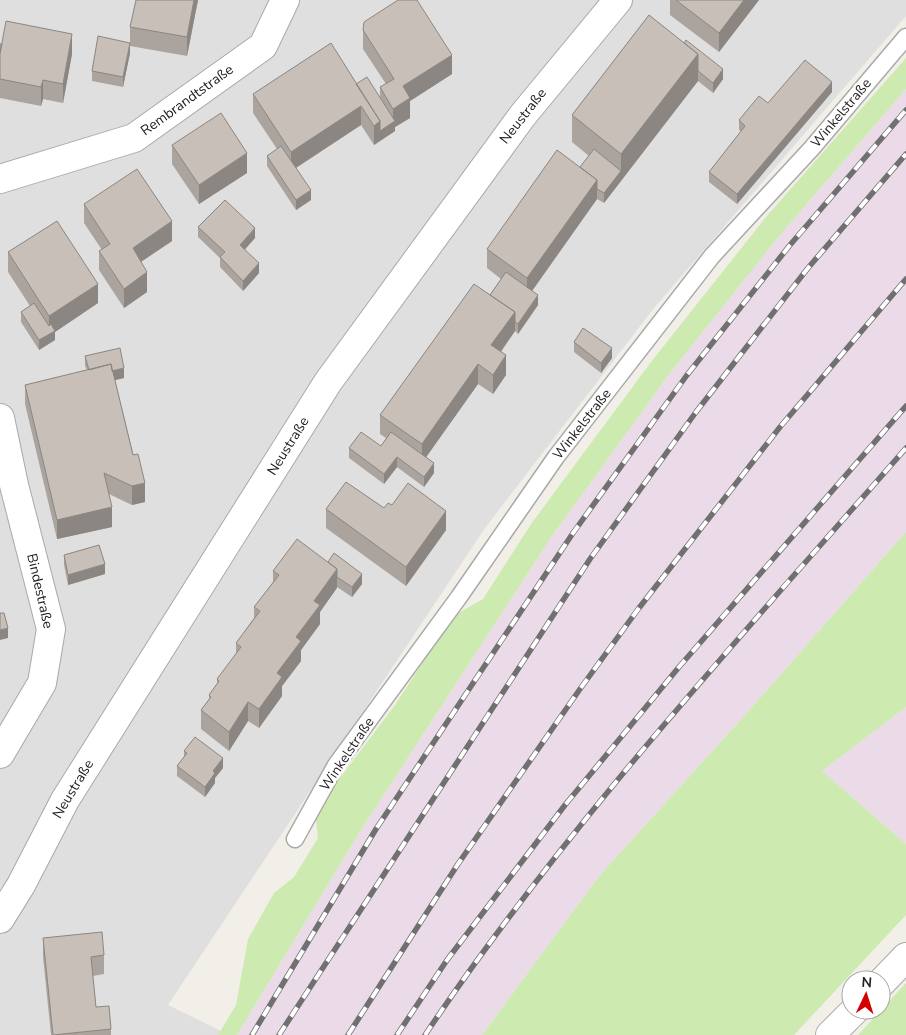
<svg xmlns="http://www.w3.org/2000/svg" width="906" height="1035" font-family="'Nunito Sans',sans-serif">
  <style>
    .residential { fill: #e0dfdf }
    .industrial { fill: #ebdbe8 }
    .grass { fill: #cdebb0 }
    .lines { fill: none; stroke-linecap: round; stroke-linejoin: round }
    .lane-casing { stroke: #a9a9a9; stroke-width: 19 }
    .street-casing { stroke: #a9a9a9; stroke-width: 30 }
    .lane { stroke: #fff; stroke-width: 16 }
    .street { stroke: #fff; stroke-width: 28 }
    .rail-casing { stroke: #707070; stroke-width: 5.5 }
    .rail { stroke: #fff; stroke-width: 4; stroke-dasharray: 11; stroke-linecap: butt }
    .wall { fill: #aba49e }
    .shaded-wall { fill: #8b8681 }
    .building { fill: #c7bfb8; stroke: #8b8681 }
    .labels { text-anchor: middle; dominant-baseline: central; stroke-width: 5; stroke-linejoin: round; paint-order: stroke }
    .street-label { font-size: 14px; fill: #222; stroke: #fff }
  </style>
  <rect width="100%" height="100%" fill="#f2efe9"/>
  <!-- residential -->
  <path class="residential" d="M0,0H906V16L654,308L485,528L168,1005L221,1031L218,1035H0Z"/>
  <!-- industrial -->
  <path class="industrial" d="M906,89V532L746,714L600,875L482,1035H237L359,833L550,539L670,373L780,235Z
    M906,707V844L822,771Z"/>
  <!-- grass -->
  <path class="grass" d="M906,58V89L780,235L670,373L550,539L359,833L237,1035H218L236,1005L248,939L274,893L294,877L318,838L315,811L395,705L453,616L483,599L531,524L651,362L766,217Z
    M906,532V707L822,771L906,844V915L794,1035H482L600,875L746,714Z
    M906,983V1035H858Z"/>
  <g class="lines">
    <!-- lane casing -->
    <g class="lane-casing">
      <path id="lane" d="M295,839L336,765L459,597L556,457L712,256L812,148L906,37"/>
    </g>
    <!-- street casing -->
    <g class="street-casing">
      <path id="street" d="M0,179L134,138L263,46L285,0
        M0,418L14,485L51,629L42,683L0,754
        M0,919L21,885L65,800L328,382L523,115L618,0
        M881,983L906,957
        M830,1035L855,1010"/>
    </g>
    <!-- lane -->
    <use href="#lane" class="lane"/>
    <!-- street -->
    <use href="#street" class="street"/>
    <!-- rail casing -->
    <g class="rail-casing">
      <path id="rail" d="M252,1035L376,829L573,533L687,375L790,245L906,110
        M279,1035L590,559L696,412L808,268L906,154
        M348,1035L458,864L580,689L639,608L780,427L906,279
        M397,1035L447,960L565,805L679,667L906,406
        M425,1035C566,825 740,638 906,448"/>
    </g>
    <!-- rail -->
    <use href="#rail" class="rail"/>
  </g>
  <!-- wall -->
  <path class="wall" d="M198,0L187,56L130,46V27Z
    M670,0H759L719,52L670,15Z
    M649,15L723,79L713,93L698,81L604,203L597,199L532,291L538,305L518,334L515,331L501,352L506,375L493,394L478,384L426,457L434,473L424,487L397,467L384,484L349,458V448L381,446L386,438L380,434V415L490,295L501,279L487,268V249L580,167L589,156L572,142V115Z
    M363,30L452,74L410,101V118L395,127V131L374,145L361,125L296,168L311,200L296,210L267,166V156L277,149L253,113V94L356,84L380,97V87L386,84L363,49Z
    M0,44L72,54L63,103L43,99L41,106L0,98Z
    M130,53L123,87L92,81V71Z
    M832,92L737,204L709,182V172L741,131L739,130V120L768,103Z
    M172,145L247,173L199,204L172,164Z
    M84,204L172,241L141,262L147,292L124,308L99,270V251L102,250L84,223Z
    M198,227L255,238L245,249L259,273L243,291L220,267V258L198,237Z
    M8,252L98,303L55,332V340L39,350L21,322V312L30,306L8,272Z
    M574,342L612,358L601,373L574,352Z
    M85,356L124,378L115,380L145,502L132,505L109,494L112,527L57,539L25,404V385L87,370L85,366Z
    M384,508L446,530L406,586L326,528V509Z
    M64,555L105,574L68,585L64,565Z
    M328,562L362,584L352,597L337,587L320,612V624L301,650V661L282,686V696L259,728L248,721L229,751L201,729V710L209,699V695L217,684V679L236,654V643L254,618V607L273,582V571Z
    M184,751L223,768L215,778V783L205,797L177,776V766L184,757Z
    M43,938L104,955V974L93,976L96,1007L111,1029V1035H51L43,957Z"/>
  <!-- shaded-wall -->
  <path class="shaded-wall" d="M194,0H198L187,56V37Z
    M744,0H759L719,52V33Z
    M72,34V54L63,103V84Z
    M130,43V53L123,87V77Z
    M698,54V81L604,203V193L621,171V154Z
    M452,55V74L410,101V118L395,127V131L374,145V126L380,121L393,122V109L403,86Z
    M723,69V79L713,93V83Z
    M43,80V99L41,106V87Z
    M832,82V92L737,204V194Z
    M361,106V125L291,171V152Z
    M247,153V173L199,204V185Z
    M597,180V199L527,298V278Z
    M311,190V200L296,210V200Z
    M172,221V241L133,267V248Z
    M255,228V238L240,255V245Z
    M259,263V273L243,291V281Z
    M147,272V292L124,308V289Z
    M98,284V303L55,332V340L39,350V340L49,334V316Z
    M538,295V305L518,334V324Z
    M515,312V331L491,365V345Z
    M612,348V358L601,373V363Z
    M506,355V375L493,394V375Z
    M478,364V384L422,463V444Z
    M124,368V378L111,381L110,371Z
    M397,457V467L384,484V474Z
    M434,463V473L424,487V477Z
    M145,483V502L132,505V486Z
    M112,507V527L57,539V520Z
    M446,511V530L406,586V567Z
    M105,564V574L68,585V575Z
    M337,569V588L320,612V624L301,650V661L282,686V696L259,728V709L314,601Z
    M362,574V584L352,597V587Z
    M8,628V638L0,640V630Z
    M248,702V721L229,751V732Z
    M223,758V768L215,778V783L205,797V787L213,771Z"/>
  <!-- building -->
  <path class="building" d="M136,0H194L187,37L130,27Z
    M398,0H417L452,55L403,86L410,98L393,109L380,87L394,79L363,30L364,22Z
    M676,0H744L719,33Z
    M649,15L698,54L621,154L572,115Z
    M6,21L72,34L63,84L43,80L41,87L0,79V53Z
    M98,36L130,43L123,77L92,71Z
    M686,40L723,69L713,83L698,71V54L684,43Z
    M331,43L380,121L374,126L361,106L291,152L253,94Z
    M0,44H2L0,53Z
    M805,60L832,82L737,194L709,172L745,126L739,120L759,96L768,103Z
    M367,77L395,121L380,131V121L356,84Z
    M221,113L247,153L199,185L172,145Z
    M281,146L311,190L296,200L267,156Z
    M594,149L621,171L604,193L597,189V180L580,167Z
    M557,150L597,180L527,278L487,249Z
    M137,169L172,221L133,248L147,272L124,289L99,251L110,244L84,204Z
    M225,200L255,228L240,245L259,263L243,281L220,257L225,252L198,227Z
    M57,221L98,284L49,316L8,252Z
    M506,272L538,295L518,324L515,322V312L490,295Z
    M474,284L515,312L491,345L506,355L493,375L478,364L422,444L380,415Z
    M34,303L49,326L51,324L55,331L39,340L21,312Z
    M583,328L612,348L601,363L574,342Z
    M120,348L124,368L112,371L111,364L89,370L85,356Z
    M111,364L133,455L138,454L145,483L132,486L104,473L112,507L57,520L25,385Z
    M361,432L381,446L391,432L434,463L424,477L397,457L384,474L349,448Z
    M346,482L384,508L388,503L392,505L408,483L446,511L406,567L326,509Z
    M297,539L337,569L314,601L320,605L296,637L301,641L277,673L282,677L259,709L248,702L229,732L201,710L211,697L209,695L219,681L217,679L241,647L236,643L260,611L254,607L279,575L273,571Z
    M99,545L105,564L68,575L64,555Z
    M334,553L362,574L352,587L337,577V569L328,562Z
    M0,613H4L8,628L0,630Z
    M195,737L223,758L213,771L215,773L205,787L177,766L187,753L184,751Z
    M102,932L104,955L91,957L96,1007L109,1006L111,1029L53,1035L43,938Z"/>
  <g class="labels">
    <!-- street labels -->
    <g class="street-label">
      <text transform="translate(187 100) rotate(-36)">Rembrandtstraße</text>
      <text transform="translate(841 113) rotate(-50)">Winkelstraße</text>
      <text transform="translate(523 116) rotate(-52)">Neustraße</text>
      <text transform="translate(582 424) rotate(-52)">Winkelstraße</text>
      <text transform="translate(288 446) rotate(-58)">Neustraße</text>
      <text transform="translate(40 591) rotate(77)">Bindestraße</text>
      <text transform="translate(347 754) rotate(-56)">Winkelstraße</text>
      <text transform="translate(73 789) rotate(-59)">Neustraße</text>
    </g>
  </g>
  <!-- north arrow -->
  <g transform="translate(866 995) rotate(4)"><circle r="24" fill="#ffffff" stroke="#a7a7a7"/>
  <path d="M0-4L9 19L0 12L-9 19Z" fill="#d40000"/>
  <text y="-8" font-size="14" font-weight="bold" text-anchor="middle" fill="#222222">N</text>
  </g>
</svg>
